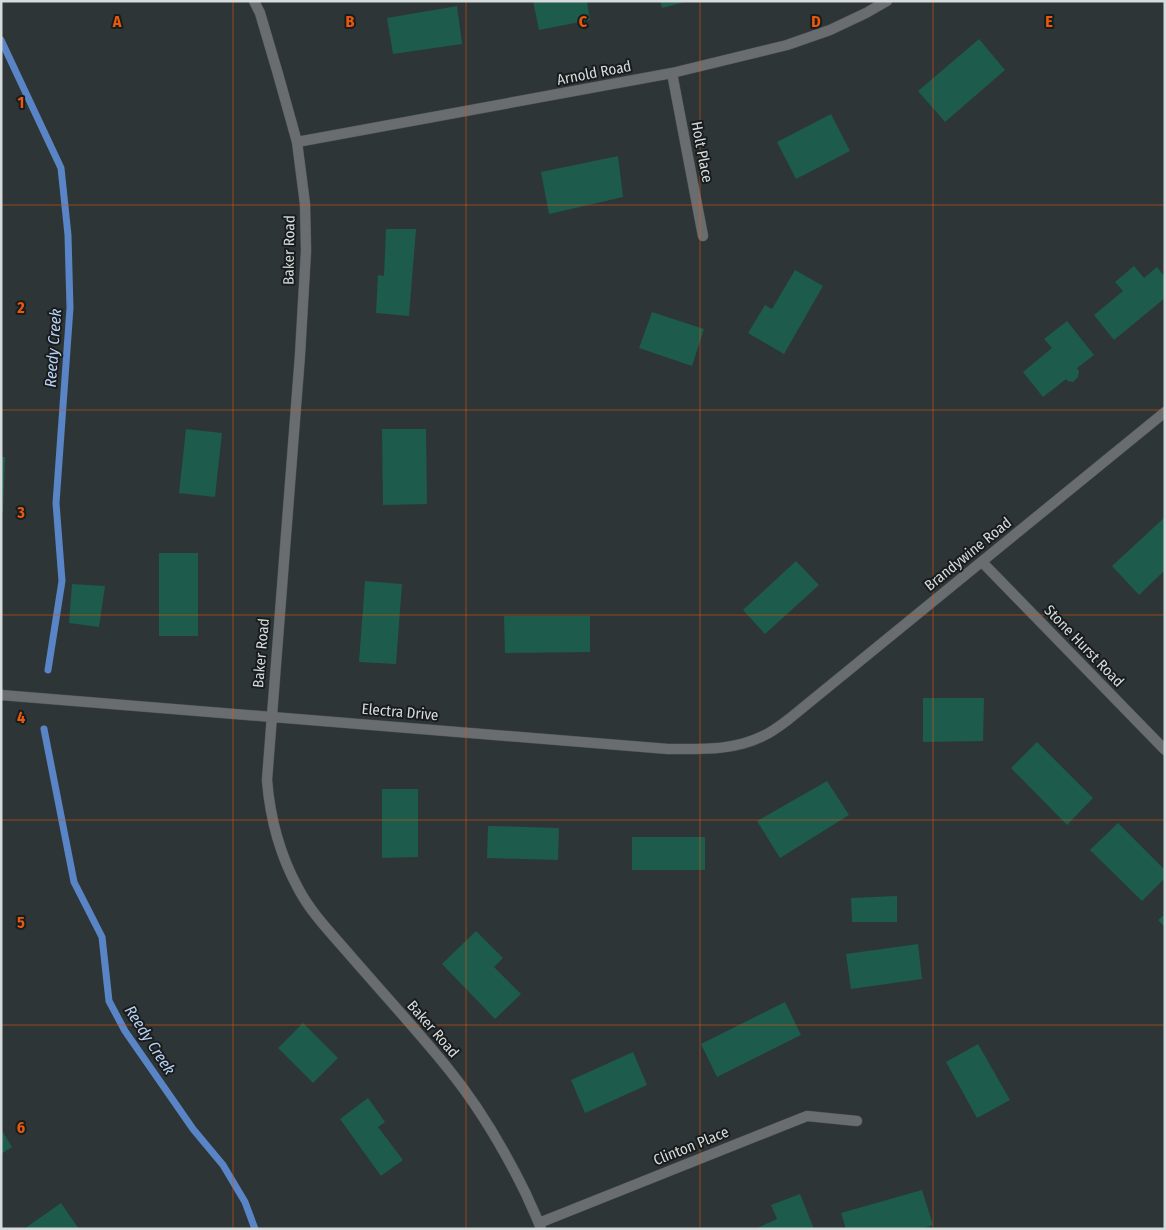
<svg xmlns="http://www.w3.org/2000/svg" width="1166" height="1230" font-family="'Fira Sans Condensed',sans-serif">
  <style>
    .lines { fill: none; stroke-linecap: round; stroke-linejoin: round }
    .stream { stroke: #5984c6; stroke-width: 7 }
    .building { fill: #1d5b4d }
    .minor-casing { stroke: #4c5354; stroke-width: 11 }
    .minor { stroke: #6a6d6f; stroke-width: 10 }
    .grid { fill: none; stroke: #e8590c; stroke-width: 1; stroke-opacity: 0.55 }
    .labels { text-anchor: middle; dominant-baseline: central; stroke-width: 4; stroke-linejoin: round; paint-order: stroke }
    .street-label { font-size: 15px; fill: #d6dbdb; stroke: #191c1c }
    .water-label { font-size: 16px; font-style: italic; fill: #b9d1f5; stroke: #191c1c }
    .grid-label { font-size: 16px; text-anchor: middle; font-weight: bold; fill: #e8590c; stroke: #191c1c; stroke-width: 4; stroke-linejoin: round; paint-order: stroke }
  </style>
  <rect width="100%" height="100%" fill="#2e3536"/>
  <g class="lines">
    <!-- stream -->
    <path class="stream" d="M1,40L61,168L68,235L70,308L56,503L62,581L48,670
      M44,729L74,882L102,937L109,1001L125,1031L193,1129L223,1165L245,1202L255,1229"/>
  </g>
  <!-- building -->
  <path class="building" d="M533,1H587L590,20L539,30Z
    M660,1H685V2L662,8Z
    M457,6L462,44L393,54L387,18Z
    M979,39L1005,70L945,122L918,91Z
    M831,114L850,151L796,179L777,142Z
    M618,156L623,197L549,214L541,172Z
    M386,229H416L409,316L376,313L378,275L384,276Z
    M1134,266L1144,278L1157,267L1165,277V298L1114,340L1094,315L1123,291L1115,282Z
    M795,270L823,286L784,354L748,333L765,305L772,309Z
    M652,312L704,329L692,366L639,348Z
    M1067,321L1094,355L1077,368L1079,371L1078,377L1073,382L1068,381L1066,379L1043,397L1023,372L1052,348L1044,339Z
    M186,429L222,433L215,497L179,493Z
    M382,429H426L427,504L383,505Z
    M1,457H5L3,512H1Z
    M1165,517V570L1139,595L1112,566Z
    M159,553H198V636H159Z
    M796,561L819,585L765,634L743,610Z
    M365,581L402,584L396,664L359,662Z
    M72,584L105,586L99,627L69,623Z
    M504,616H590V652L505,653Z
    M923,698H984L983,741L923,742Z
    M1037,742L1093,798L1067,825L1011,768Z
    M827,781L849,815L780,858L757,821Z
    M382,789H418V857L382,858Z
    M1118,823L1165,870V878L1142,901L1090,850Z
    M488,826L559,828L558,860L487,858Z
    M632,837H705V870H632Z
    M897,896V922H852L851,898Z
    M1165,914V927L1158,920Z
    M476,931L503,958L494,967L521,994L495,1019L442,964Z
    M918,944L922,979L851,989L846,954Z
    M785,1002L801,1035L717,1077L701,1044Z
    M303,1023L338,1058L313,1083L278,1048Z
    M978,1044L1010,1100L977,1118L946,1062Z
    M633,1052L647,1085L585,1113L571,1080Z
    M368,1098L385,1122L378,1127L403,1160L381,1176L340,1119Z
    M1,1129L12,1147L1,1154Z
    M922,1190L933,1225L921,1229H846L841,1213Z
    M800,1194L814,1229H755L777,1219L771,1205Z
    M61,1203L79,1229H24Z"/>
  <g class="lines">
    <!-- minor casing -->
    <g class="minor-casing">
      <path id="minor" d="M254,1L260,13L278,74L297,142L305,204L306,251L300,355L267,780C270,818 280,855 298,888C311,913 331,933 349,954C381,991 415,1028 446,1066C478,1105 504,1149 526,1194C531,1206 537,1217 541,1229
        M672,73L703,236
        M297,142L672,73L787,45L830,30L866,13L887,1
        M982,562L1165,750
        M1,695L668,749C701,749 733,751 763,736C772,732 781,725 789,719L1165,412
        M539,1223L807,1116L857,1121"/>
    </g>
    <!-- minor -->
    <use href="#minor" class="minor"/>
  </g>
  <!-- grid -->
  <path class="grid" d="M233,1V1229M466,1V1229M700,1V1229M933,1V1229M1,205H1165M1,410H1165M1,615H1165M1,820H1165M1,1025H1165"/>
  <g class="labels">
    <!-- street labels -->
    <g class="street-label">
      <text transform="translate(594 73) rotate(-11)">Arnold Road</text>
      <text transform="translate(702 152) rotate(79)">Holt Place</text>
      <text transform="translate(289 250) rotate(-89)">Baker Road</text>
      <text transform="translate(968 554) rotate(-39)">Brandywine Road</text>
      <text transform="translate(1084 646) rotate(46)">Stone Hurst Road</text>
      <text transform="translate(261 653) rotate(-85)">Baker Road</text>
      <text transform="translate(400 712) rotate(5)">Electra Drive</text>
      <text transform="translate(433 1029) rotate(49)">Baker Road</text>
      <text transform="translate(691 1146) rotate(-22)">Clinton Place</text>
    </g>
    <!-- water labels -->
    <g class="water-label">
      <text transform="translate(53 348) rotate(-86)">Reedy Creek</text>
      <text transform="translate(150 1040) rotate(57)">Reedy Creek</text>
    </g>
  </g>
  <g class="grid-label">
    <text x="117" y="27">A</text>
    <text x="350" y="27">B</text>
    <text x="583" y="27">C</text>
    <text x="816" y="27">D</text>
    <text x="1049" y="27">E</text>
    <text x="21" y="108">1</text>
    <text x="21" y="313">2</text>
    <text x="21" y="518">3</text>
    <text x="21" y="723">4</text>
    <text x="21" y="928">5</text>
    <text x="21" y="1133">6</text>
  </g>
  <!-- border -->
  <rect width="1166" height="1230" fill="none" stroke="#d6dbdb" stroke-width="5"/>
</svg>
